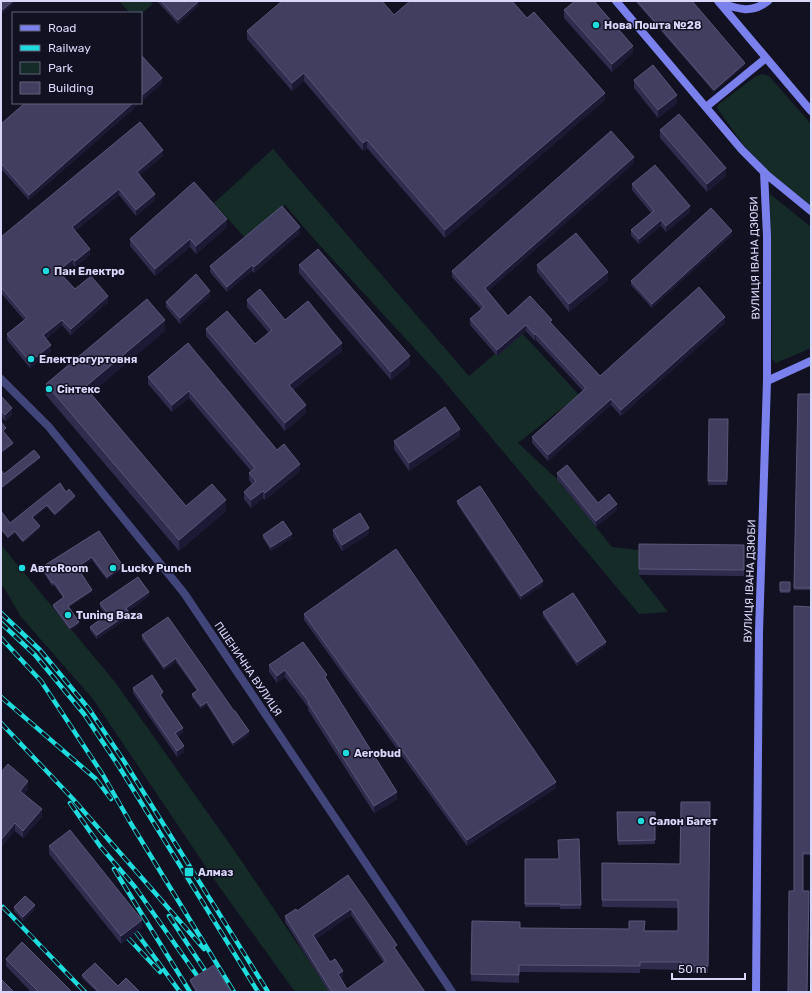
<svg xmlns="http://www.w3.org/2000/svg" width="812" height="993" font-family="Rubik,sans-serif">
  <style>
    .green { fill: #152b28 }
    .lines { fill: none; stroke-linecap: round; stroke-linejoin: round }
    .street { stroke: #42457a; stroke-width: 8 }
    .secondary { stroke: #7a81ed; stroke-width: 8 }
    .rail-casing { stroke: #1edcde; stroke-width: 4.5 }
    .rail { stroke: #121121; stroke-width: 3; stroke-dasharray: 9; stroke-linecap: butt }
    .wall { fill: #302c4d; fill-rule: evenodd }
    .shaded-wall { fill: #1c1934 }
    .building { fill: #423e60; stroke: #595678; fill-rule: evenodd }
    .poi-dot { fill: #1edcde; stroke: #121121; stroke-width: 1.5 }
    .labels { text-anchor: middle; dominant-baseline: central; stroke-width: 3; stroke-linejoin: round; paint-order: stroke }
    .poi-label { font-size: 11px; font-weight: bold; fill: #d8d7fa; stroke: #121121; text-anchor: start }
    .street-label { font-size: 11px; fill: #d8d7fa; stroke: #121121 }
  </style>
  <rect width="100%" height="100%" fill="#121121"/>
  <!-- green -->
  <path class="green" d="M119,1H150L153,4L141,14V13H130Z
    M763,74L769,76L811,124V207L769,172L745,147L719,111L717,107L719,104L756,76Z
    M273,149L469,376L521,332L579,395L518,443L557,479L612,547L639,550V575L668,612L639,614L439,375L314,239L285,205L245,238L214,203Z
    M770,194L811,227V348L776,363L772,359Z
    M1,545L115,682L234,850L330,992H295L218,885L93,699L21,617L5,589L1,585Z"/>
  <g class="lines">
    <!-- street -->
    <path class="street" d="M1,379L49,427L184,593L452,992"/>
    <!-- secondary -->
    <path class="secondary" d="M616,1L742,150L767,175L811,211
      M718,1L811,111
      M720,3C738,9 752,14 768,1
      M706,107L766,58
      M767,381L811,361
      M756,992L759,632L767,381V236L764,172"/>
    <!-- rail casing -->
    <g class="rail-casing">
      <path id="rail" d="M1,613L40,650L89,709L124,761L268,992
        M1,623L35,655L84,714L118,765L258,992
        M1,638L41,681L103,775L130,822L234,992
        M1,697L96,779L111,799
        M1,723L73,799L204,949
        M70,803L100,846L135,887L198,977
        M114,869L190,992
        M3,907L85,992
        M169,916L206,972
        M136,932L180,992
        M128,938L160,972"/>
    </g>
    <!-- rail -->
    <use href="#rail" class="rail"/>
  </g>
  <!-- wall -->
  <path class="wall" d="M157,1H199V5L178,24Z
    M635,1H692L745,65L714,92Z
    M564,10L633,53L612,72L564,18Z
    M394,15L527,18L605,100L445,238L367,148L363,151L304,81L292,91L247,39V31Z
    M634,80L677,103L658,118L634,88Z
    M140,103L29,200L1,169V124Z
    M660,130L726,176L707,192L660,138Z
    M163,156L140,175L155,200L136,216L119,195L75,231L90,255L75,267L73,265L61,274L75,289L108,302L71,335L62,325L46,339L51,351L30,368L7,340V334L24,320L1,293V237Z
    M634,163L488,291L508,316L552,324L600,376L725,323L621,416L611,405L548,461L532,443V437L583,391L536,340L535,341L526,331L497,356L470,325V319L481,309L452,277V271Z
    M632,184L690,212L666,232L661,226L639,244L631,236V230L651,213L632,190Z
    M227,227L196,254L190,247L155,276L130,246V239Z
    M300,233L254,273L252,271L227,292L210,272V266Z
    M732,235L652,308L631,285V281Z
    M299,265L410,364L391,380L299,273Z
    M537,265L608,280L569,312L537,272Z
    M210,296L180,324L166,307V302Z
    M247,300L285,320L342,351L293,390L306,413L285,431L206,336V329L255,344L269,333L247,307Z
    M165,331L91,393L186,506L226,511L179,551L46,395V384Z
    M188,343L277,450L300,471L265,500L263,498L251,508L244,499V492L252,484L249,480V473L251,471L189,398L172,412L148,384V377Z
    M798,394H811V590H794Z
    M1,396L12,414L5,421L1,416Z
    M709,419H728L727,485H708Z
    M460,436L409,471L394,449V441Z
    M557,473L598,503L617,510L596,527L557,479Z
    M66,492L75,498L55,516L47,507L33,518L40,528L23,543L15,533L8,539L1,530V511L10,523Z
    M457,501L543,585L521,600L457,504Z
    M333,530L369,534L342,551L333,536Z
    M99,531L123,568L107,580L92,560L78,569L92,592L69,607L79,624L70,631L53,607V605L63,598L54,585L52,586L42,570V567Z
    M263,535L292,538L271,551L263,538Z
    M639,544L744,545V576L639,575Z
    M780,582H790V593H780Z
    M149,596L128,611L129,617L97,639L90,630V627L106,615L100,607V603Z
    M811,607V855H803L794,891Z
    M543,612L606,645L577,666L543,616Z
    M304,614L556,788L467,846L304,620Z
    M168,617L249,735L233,746L207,705L201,709L192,697V694L197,691L176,662L164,670L142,639V635Z
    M269,665L327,680L397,799L374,813L308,710V707L285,677L277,683L269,672Z
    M133,688L163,698L183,733L177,737L184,752L177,757L133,693Z
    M1,772L28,789L24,794L42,817L23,838L15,831Z
    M710,802L708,973H681V970L640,969V973L519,972V983L471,981V974L520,928L678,931V908L602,907V863L680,864Z
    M617,812H655V844L618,845Z
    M579,839L581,909H560V907H525V859H559Z
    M49,846L142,927L121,944L49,854Z
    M348,875L397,951L425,992H329L285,922V916L297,911ZM351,915L384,963L347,989L341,978L343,977L330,962L316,939Z
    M14,907L35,909L23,921L14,911Z
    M6,959L72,992H31L6,966Z
    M82,975L118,986L140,992H97L82,978Z
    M190,980L231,992H196L190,982Z"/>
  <!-- shaded-wall -->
  <path class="shaded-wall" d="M13,1H17L1,15V11Z
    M199,1V5L178,24V20Z
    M633,46V53L612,72V64Z
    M745,63V65L714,92V90Z
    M304,73V81L292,91V83Z
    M162,78V84L141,102V96Z
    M605,93V100L445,238V230Z
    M677,95V103L658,118V110Z
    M133,103H140L29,200V195Z
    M367,140V148L363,151V143Z
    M163,150V156L137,178V172Z
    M634,157V163L485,294V288Z
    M726,168V176L707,192V184Z
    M119,189V195L72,233V227Z
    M155,194V200L136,216V210Z
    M690,206V212L666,232V226Z
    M227,219V227L196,254V246Z
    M661,220V226L639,244V239Z
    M300,227V233L254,273V267Z
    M732,231V235L652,308V304Z
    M190,239V247L155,276V269Z
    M90,249V255L75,267V261Z
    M73,259V265L58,277V271Z
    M252,265V271L227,292V287Z
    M608,272V280L569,312V304Z
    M210,291V296L180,324V318Z
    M108,296V302L71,335V329Z
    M725,317V323L621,416V410Z
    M62,320V325L43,341V335Z
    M165,320V331L85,398V387Z
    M526,325V331L497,356V350Z
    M536,334V340L535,341V335Z
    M342,343V351L289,393V385Z
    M51,345V351L30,368V362Z
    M410,356V364L391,380V372Z
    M189,391V398L172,412V405Z
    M611,399V405L548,461V455Z
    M306,405V413L285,431V423Z
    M12,408V414L5,421V415Z
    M460,429V436L409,471V463Z
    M13,443V445L1,454V452Z
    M40,457V459L2,489V487Z
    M300,464V471L265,500V493Z
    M263,491V498L251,508V500Z
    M75,496V498L55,516V514Z
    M226,500V511L179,551V540Z
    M617,504V510L596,527V521Z
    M47,505V507L32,519V517Z
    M40,526V528L23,543V541Z
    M369,528V534L342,551V545Z
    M15,531V533L8,539V537Z
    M292,534V538L271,551V547Z
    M92,557V560L77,570V567Z
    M123,566V568L107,580V577Z
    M543,581V585L521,600V596Z
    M92,590V592L68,608V606Z
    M149,592V596L126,612V608Z
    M129,613V617L97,639V635Z
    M79,622V624L70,631V628Z
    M606,642V645L577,666V662Z
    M176,658V662L164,670V667Z
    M285,670V677L277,683V676Z
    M163,692V698L160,700V695Z
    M207,702V705L201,709V706Z
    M183,728V733L175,739V733Z
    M249,731V735L233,746V743Z
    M184,746V752L177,757V751Z
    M28,781V789L20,799V791Z
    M556,782V788L467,846V840Z
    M397,792V799L374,813V806Z
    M42,809V817L23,838V831Z
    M15,823V831L1,848V840Z
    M35,905V909L23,921V917Z
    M351,909V915L313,941V935Z
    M142,920V927L121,944V936Z
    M343,971V977L338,980V974Z"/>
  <!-- building -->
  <path class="building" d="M1,1H13L1,11Z
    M161,1H199L178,20Z
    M282,1H382L394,15L410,1H512L527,18L534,12L605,93L445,230L367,140L363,143L304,73L292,83L247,31Z
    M575,1H594L633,46L612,64L564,10Z
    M637,1H692L745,63L714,90Z
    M141,55L162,78L141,96Z
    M653,65L677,95L658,110L634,80Z
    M25,103H133L29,195L1,163V124Z
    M679,114L726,168L707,184L660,130Z
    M140,122L163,150L137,172L155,194L136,210L119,189L72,227L90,249L75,261L73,259L58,271L75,289L91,276L108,296L71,329L62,320L43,335L51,345L30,362L7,334L27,318L1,287V237Z
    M611,131L634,157L485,288L508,316L530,296L552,320L550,322L600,376L699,287L725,317L621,410L611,399L548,455L532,437L586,388L536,334L535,335L526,325L497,350L470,319L484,307L452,271Z
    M655,165L690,206L666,226L661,220L639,239L631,230L654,211L632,184Z
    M194,182L227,219L196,246L190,239L155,269L130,239Z
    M282,206L300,227L254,267L252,265L227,287L210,266Z
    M711,208L732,231L652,304L631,281Z
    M576,233L608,272L569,304L537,265Z
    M318,249L410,356L391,372L299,265Z
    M196,274L210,291L180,318L166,302Z
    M260,289L285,320L308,301L342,343L289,385L306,405L285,423L206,329L227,311L255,344L272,330L247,300Z
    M147,299L165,320L85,387L186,506L212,484L226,500L179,540L46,384Z
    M188,343L277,450L284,444L300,464L265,493L263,491L251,500L244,492L256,481L249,473L255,468L189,391L172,405L148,377Z
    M798,394H811V588H794Z
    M1,396L12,408L5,415L1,410Z
    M445,407L460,429L409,463L394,441Z
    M709,419H728L727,481H708Z
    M1,422L6,428L3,431L13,443L1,452Z
    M34,450L40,457L2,487L1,485V470L4,474Z
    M567,465L598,503L609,494L617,504L596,521L557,473Z
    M60,483L66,492L69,489L75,496L55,514L47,505L32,517L40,526L23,541L15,531L8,537L1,528V511L10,523Z
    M480,486L543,581L521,596L457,501Z
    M360,513L369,528L342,545L333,530Z
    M283,521L292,534L271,547L263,535Z
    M99,531L123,566L107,577L92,557L77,567L92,590L68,606L79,622L70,628L53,605L64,597L54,582L52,583L42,567Z
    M639,544L744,545V570L639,569Z
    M396,549L556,782L467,840L304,614Z
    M138,577L149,592L126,608L129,613L97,635L90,627L108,614L100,603Z
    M780,582H790V591H780Z
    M573,593L606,642L577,662L543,612Z
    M794,606L811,607V853H803V891H809L807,992H788L789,891H794Z
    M168,617L234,711H235L249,731L233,743L207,702L201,706L192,694L198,690L176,658L164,667L142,635Z
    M303,642L327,675L325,677L397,792L374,806L308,703L309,702L285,670L277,676L269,665Z
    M152,675L163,692L160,695L183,728L175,733L184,746L177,751L133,688Z
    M8,764L28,781L20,791L42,809L23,831L15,823L1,840V772Z
    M681,802H710L708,966H681V962H640V966L519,965V975L471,974L472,921L520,922V928L629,929V921H645L644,931H678V900H602V863L680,864Z
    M617,812H655V840L618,841Z
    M70,830L142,920L121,936L49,846Z
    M579,839L581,905H560V904H525V859H559L558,840Z
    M348,875L397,945L394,947L425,992H332L285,916L296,909L297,911ZM351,909L386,961L347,989L338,974L343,971L335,959L330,962L313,935Z
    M25,896L35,905L23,917L14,907Z
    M22,942L72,992H39L6,959Z
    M95,963L118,986L126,978L140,992H99L82,975Z
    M214,965L231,992H197L190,980Z
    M1,979L14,992H1Z"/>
  <!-- markers -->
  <g class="poi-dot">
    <circle cx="596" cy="25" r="4"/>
    <circle cx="46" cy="271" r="4"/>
    <circle cx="31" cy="359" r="4"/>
    <circle cx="49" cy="389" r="4"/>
    <circle cx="22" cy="568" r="4"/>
    <circle cx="113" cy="568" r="4"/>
    <circle cx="68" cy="615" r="4"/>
    <circle cx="346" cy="753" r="4"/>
    <circle cx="641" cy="821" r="4"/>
    <rect x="184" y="867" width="10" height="10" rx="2"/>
  </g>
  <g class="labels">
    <!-- poi labels -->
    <g class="poi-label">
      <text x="604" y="25">Нова Пошта №28</text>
      <text x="54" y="271">Пан Електро</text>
      <text x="39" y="359">Електрогуртовня</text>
      <text x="57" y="389">Сінтекс</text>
      <text x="30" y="568">АвтоRoom</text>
      <text x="121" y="568">Lucky Punch</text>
      <text x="76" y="615">Tuning Baza</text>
      <text x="354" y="753">Aerobud</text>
      <text x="649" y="821">Салон Багет</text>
      <text x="198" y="872">Алмаз</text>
    </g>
    <!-- street labels -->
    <g class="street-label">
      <text transform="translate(755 258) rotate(-91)">ВУЛИЦЯ ІВАНА ДЗЮБИ</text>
      <text transform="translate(750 581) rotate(-88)">ВУЛИЦЯ ІВАНА ДЗЮБИ</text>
      <text transform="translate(248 669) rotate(56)">ПШЕНИЧНА ВУЛИЦЯ</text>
    </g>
  </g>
  <!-- border -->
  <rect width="812" height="993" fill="none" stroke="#d8d7fa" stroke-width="4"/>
  <!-- legend -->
  <rect x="12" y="12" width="130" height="92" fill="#121121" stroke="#616078"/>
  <rect x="20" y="25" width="20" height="6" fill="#7a81ed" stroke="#616078"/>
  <text x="48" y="32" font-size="12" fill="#d8d7fa">Road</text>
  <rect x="20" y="45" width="20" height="6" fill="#1edcde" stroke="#616078"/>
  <text x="48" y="52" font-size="12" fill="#d8d7fa">Railway</text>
  <rect x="20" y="62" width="20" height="12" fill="#152b28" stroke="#616078"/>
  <text x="48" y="72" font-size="12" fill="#d8d7fa">Park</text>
  <rect x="20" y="82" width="20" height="12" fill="#423e60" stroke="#616078"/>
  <text x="48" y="92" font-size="12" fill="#d8d7fa">Building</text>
  <!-- scale -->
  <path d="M672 973v6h73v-6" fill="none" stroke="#d8d7fa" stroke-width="2"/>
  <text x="678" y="973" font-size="12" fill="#d8d7fa" stroke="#121121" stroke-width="3" paint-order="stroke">50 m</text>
</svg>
